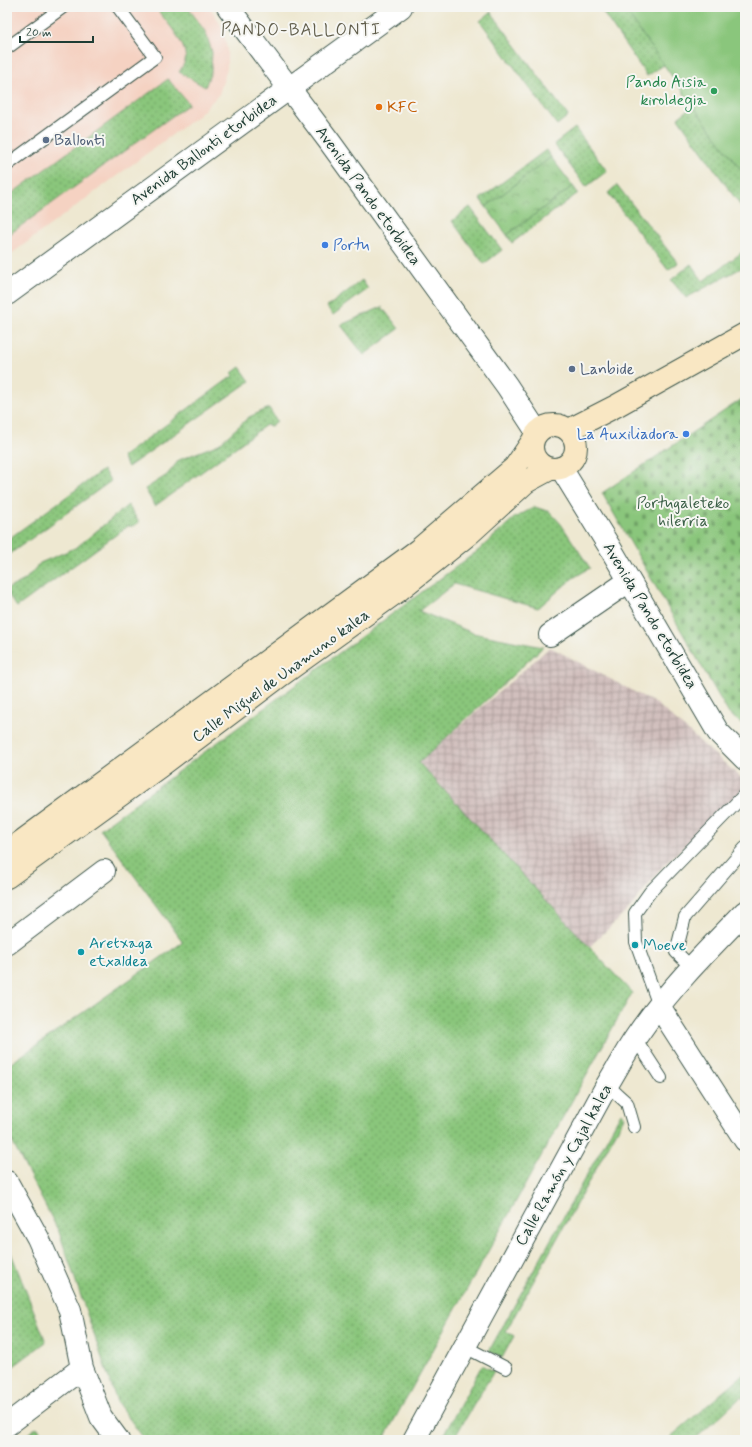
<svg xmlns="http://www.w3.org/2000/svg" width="752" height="1447" font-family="Mynerve,sans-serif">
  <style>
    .built { fill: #f5d2c2 }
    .industrial { fill: url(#industrial-grid) }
    .grass { fill: url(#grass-dots); stroke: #548258 }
    .cemetery { fill: url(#cemetery-stones); stroke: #548258 }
    .park { fill: url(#park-crowns); stroke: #548258 }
    .pitch { fill: #8ac67b; stroke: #548258 }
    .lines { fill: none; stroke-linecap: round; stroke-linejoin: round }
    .lane-casing { stroke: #3e574c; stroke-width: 14 }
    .street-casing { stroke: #3e574c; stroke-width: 24 }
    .secondary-casing { stroke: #3e574c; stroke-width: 24 }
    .lane { stroke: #fff; stroke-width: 12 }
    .street { stroke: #fff; stroke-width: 22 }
    .secondary { stroke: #f9e7c3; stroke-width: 22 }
    .leisure-dot { fill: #2e9e5b; stroke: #f6f6f2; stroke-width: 1.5 }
    .food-dot { fill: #e8710a; stroke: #f6f6f2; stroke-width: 1.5 }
    .service-dot { fill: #5c6f8a; stroke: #f6f6f2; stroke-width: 1.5 }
    .shop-dot { fill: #3f7fe0; stroke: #f6f6f2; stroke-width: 1.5 }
    .culture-dot { fill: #0f9aa8; stroke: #f6f6f2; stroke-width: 1.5 }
    .labels { text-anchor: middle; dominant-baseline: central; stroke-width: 4; stroke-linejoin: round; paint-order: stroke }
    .leisure-label { font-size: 16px; fill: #27864d; stroke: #f6f6f2; text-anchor: end }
    .food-label { font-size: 16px; fill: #c56008; stroke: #f6f6f2; text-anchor: start }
    .service-label { font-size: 16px; fill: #4e5e75; stroke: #f6f6f2; text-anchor: start }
    .street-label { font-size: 16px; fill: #1f3d34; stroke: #f6f6f2 }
    .shop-label { font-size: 16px; fill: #366cbe; stroke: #f6f6f2; text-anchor: start }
    .park-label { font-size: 16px; fill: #3a5f46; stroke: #f6f6f2 }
    .culture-label { font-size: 16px; fill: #0d838f; stroke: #f6f6f2; text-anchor: start }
    .neighbourhood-label { font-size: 17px; letter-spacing: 1px; fill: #615e4c; stroke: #f6f6f2 }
  </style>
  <defs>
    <pattern id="industrial-grid" width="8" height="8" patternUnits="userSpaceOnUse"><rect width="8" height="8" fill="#d1bfbd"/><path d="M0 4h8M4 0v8" fill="none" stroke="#a99c9a"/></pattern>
    <pattern id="grass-dots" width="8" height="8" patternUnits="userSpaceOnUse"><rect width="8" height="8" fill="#8ac67b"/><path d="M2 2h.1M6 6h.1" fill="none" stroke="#70a266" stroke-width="1.8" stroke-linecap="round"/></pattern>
    <pattern id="cemetery-stones" width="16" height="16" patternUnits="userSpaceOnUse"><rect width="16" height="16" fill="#8ac67b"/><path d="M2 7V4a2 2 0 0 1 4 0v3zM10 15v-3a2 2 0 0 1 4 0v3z" fill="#70a266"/></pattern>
    <pattern id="park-crowns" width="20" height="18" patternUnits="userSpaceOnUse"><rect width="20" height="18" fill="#8ac67b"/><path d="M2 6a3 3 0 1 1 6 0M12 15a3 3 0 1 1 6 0" fill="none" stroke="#70a266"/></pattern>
  </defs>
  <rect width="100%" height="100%" fill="#f6f6f2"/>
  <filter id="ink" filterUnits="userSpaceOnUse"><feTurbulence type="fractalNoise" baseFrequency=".025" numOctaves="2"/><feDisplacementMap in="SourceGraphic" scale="8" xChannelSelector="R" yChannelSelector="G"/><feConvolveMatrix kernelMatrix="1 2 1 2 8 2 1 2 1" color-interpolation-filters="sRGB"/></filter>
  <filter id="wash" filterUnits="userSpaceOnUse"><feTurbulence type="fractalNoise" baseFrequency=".012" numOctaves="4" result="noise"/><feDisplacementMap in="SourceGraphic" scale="16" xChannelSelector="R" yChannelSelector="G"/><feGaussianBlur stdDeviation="0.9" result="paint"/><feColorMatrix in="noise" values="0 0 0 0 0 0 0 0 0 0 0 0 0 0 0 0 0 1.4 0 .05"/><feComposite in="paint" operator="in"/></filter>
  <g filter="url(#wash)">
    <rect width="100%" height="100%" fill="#eee8d1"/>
    <!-- built -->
    <path class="built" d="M7,7H210L223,29L227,49V69L219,94L199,115L7,257Z"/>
    <!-- industrial -->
    <path class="industrial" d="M550,647L657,704L745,781V789L663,866L629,909L587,949L419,762Z"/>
    <!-- grass -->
    <path class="grass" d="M155,7H188L206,33L212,52L211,72L205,87L179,72C181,69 184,64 185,61C189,45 164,19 155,7Z
      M599,7H650L673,76L664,65L647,76Z
      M491,12L568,116L557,125L480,21Z
      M168,79L189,104L7,236V197Z
      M693,106L745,166V212L678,118Z
      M575,128L607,171L586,187L554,144Z
      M546,150L551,157L486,207L480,199Z
      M617,185L678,263L668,270L608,193Z
      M573,186L578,193L512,243L507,235Z
      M470,207L502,250L484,264L452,221Z
      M745,250V266L686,298L671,280L691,264L703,281Z
      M362,280L368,289L333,315L327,307Z
      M382,307L399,329L364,355L341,325Z
      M240,367L250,381L128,467L122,457L234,375L232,373Z
      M269,408L277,421L271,426L266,425L155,506L145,489L167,475L179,460L219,444L249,417Z
      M103,470L111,481L7,556V540Z
      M128,505L139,522L134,526H128L17,607L7,593V589L25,580L40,563L77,547Z
      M535,507L550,512L561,524L590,568L573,578L538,608L454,584L419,611L473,633L543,647L419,763L632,993L383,1440H145L117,1402L59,1232L7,1132V1066L183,942L100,829L479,550L514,518Z
      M621,1113L625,1116L506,1331L514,1336L502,1358L489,1351Z
      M7,1245L9,1248L46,1342L7,1371Z
      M482,1365L494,1371L453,1440H441Z
      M745,1373V1401L741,1397L694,1440H667Z
      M37,1427L47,1440H19Z"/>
    <!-- cemetery -->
    <path class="cemetery" d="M745,397V726L729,714L602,493Z"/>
    <!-- park -->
    <path class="park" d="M551,157L573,186L507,235L486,207Z"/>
    <!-- pitch -->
    <path class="pitch" d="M623,7H745V175L693,106Z"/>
  </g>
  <g filter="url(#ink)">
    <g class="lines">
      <!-- lane casing -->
      <g class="lane-casing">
        <path id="lane" d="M7,48L63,7
          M7,165L155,57L118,7
          M691,967L676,952L685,917L745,848
          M659,1006L636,942L635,913L650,892L745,794
          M635,1038L661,1078
          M607,1085L627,1103L634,1127
          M465,1347L506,1368"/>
      </g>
      <!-- street casing -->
      <g class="street-casing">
        <path id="street" d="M228,7L329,141L507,386L537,432
          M7,294L401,7
          M561,468L609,546L718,732L745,759
          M550,635L629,581
          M7,944L104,871
          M659,1006L745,1140
          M7,1182L38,1238L70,1310L82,1368L101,1417L118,1440
          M7,1425L82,1368
          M414,1440L607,1085C617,1069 625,1053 636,1037C667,991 706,952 745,912"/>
      </g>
      <!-- secondary casing -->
      <g class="secondary-casing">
        <path id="secondary" d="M532 447a22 22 0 1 1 44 0a22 22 0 1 1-44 0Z
          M569,430L616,406L745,334
          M7,852L418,550L515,467L532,442
          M7,877L159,767L280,676L398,591L469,534L526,482L550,469"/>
      </g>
      <!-- lane -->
      <use href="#lane" class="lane"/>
      <!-- street -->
      <use href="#street" class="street"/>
      <!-- secondary -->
      <use href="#secondary" class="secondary"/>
    </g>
  </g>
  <!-- markers -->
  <circle class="leisure-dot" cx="714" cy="91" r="4"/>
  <circle class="food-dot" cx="379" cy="107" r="4"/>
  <g class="service-dot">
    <circle cx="46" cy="140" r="4"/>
    <circle cx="572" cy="369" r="4"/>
  </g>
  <g class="shop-dot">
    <circle cx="325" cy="245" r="4"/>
    <circle cx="686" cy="434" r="4"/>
  </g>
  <g class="culture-dot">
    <circle cx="635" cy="945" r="4"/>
    <circle cx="81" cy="952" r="4"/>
  </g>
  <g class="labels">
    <!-- leisure labels -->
    <g class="leisure-label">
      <text x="706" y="82">Pando Aisia<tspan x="706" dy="18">kiroldegia</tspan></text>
    </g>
    <!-- food labels -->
    <g class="food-label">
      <text x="387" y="107">KFC</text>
    </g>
    <!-- service labels -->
    <g class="service-label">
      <text x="54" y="140">Ballonti</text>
      <text x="580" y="369">Lanbide</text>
    </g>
    <!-- street labels -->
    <g class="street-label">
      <text transform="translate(204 150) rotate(-36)">Avenida Ballonti etorbidea</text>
      <text transform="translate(368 196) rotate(54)">Avenida Pando etorbidea</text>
      <text transform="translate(650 616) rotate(59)">Avenida Pando etorbidea</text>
      <text transform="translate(281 676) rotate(-36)">Calle Miguel de Unamuno kalea</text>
      <text transform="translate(564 1165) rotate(-61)">Calle Ramón y Cajal kalea</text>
    </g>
    <!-- shop labels -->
    <g class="shop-label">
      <text x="333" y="245">Portu</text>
      <text x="678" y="434" text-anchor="end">La Auxiliadora</text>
    </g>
    <!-- park labels -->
    <g class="park-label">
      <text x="683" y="503">Portugaleteko<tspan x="683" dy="18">hilerria</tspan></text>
    </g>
    <!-- culture labels -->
    <g class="culture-label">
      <text x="89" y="943">Aretxaga<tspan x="89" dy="18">etxaldea</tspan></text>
      <text x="643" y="945">Moeve</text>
    </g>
    <!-- neighbourhood labels -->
    <g class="neighbourhood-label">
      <text x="301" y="30">PANDO-BALLONTI</text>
    </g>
  </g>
  <!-- margin -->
  <rect width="752" height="1447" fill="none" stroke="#f6f6f2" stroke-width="24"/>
  <!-- scale -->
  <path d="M20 36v6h73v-6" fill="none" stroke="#1f3d34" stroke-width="2"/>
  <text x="26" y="36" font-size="12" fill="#1f3d34" stroke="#f6f6f2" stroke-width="3" paint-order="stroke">20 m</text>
</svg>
